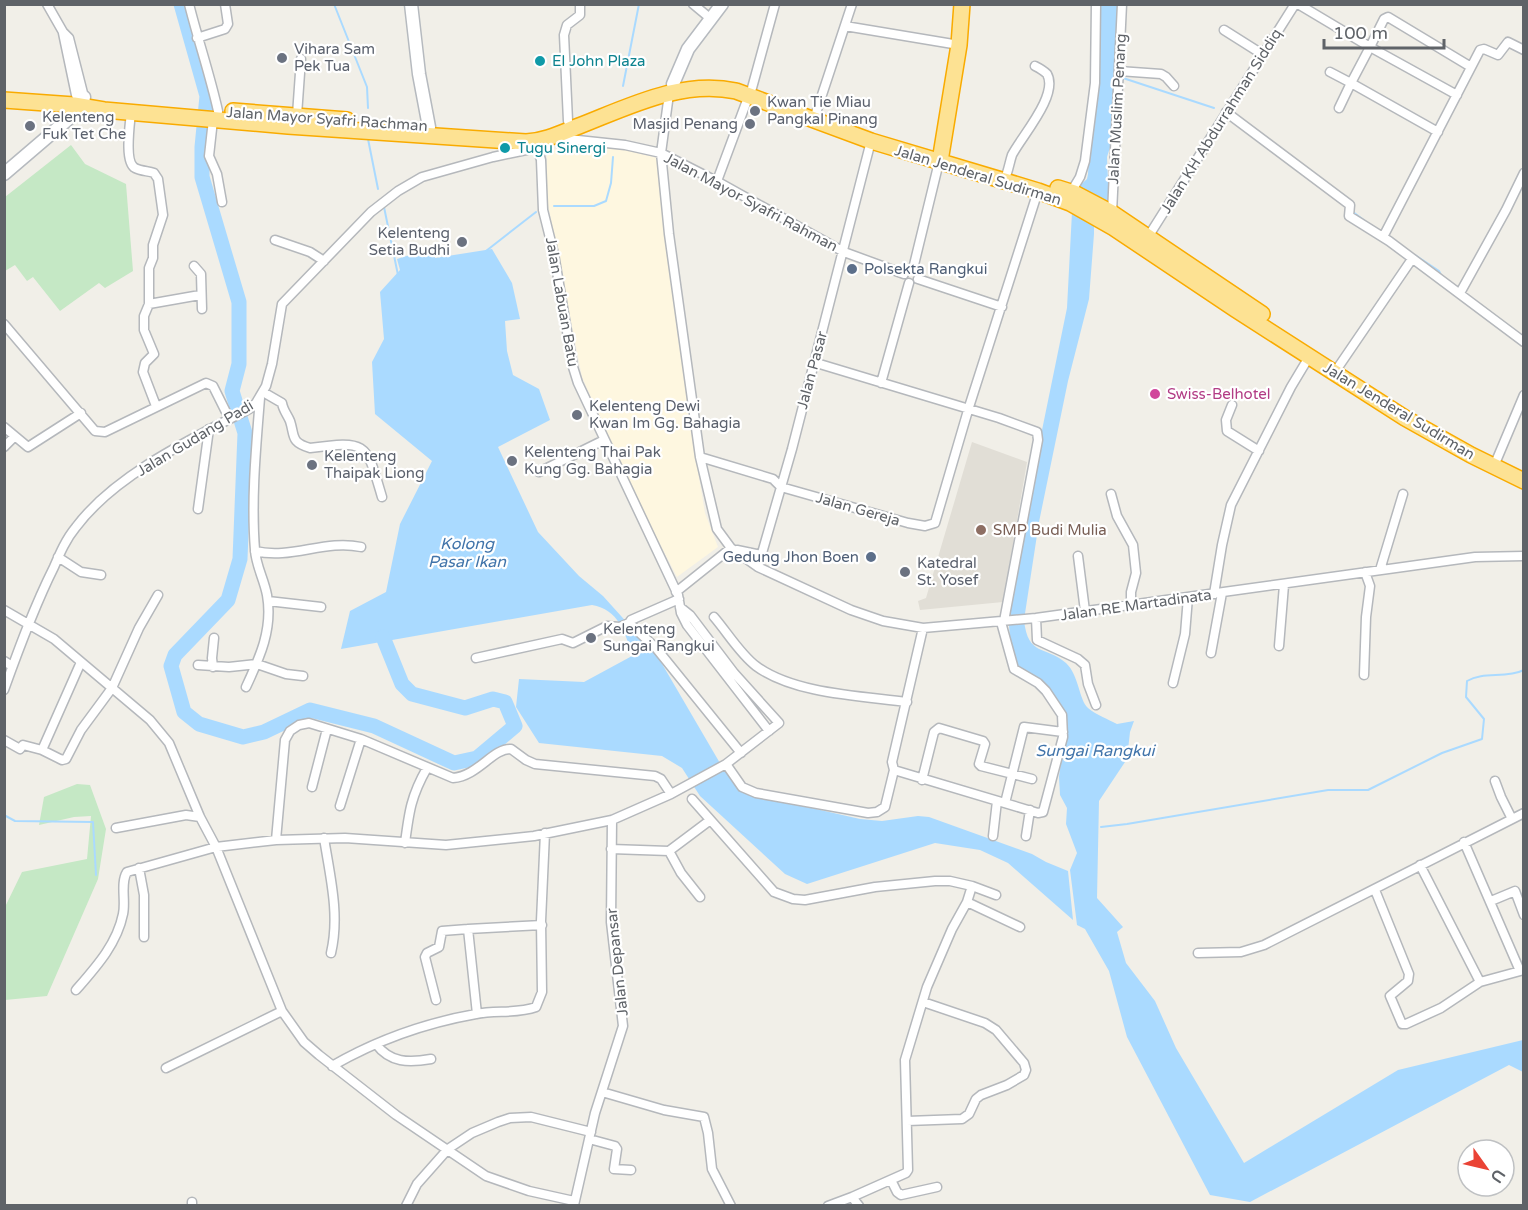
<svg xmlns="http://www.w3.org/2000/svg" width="1528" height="1210" font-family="'Varela Round',sans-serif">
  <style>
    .commercial { fill: #fef7e0 }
    .education { fill: #e1ded6 }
    .green { fill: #c5e8c5 }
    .water { fill: #aadaff }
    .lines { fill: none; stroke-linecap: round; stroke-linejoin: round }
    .stream { stroke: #aadaff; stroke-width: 2 }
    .river { stroke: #aadaff; stroke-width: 15 }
    .street-casing { stroke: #b5b8bc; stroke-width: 11 }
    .secondary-casing { stroke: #b6babf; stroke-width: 15 }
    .highway-casing { stroke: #f9ab00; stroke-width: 18 }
    .street { stroke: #fff; stroke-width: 8 }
    .secondary { stroke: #fff; stroke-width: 12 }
    .highway { stroke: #fde293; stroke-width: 15 }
    .worship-dot { fill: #6b7280; stroke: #fff; stroke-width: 2 }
    .culture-dot { fill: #0f9aa8; stroke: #fff; stroke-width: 2 }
    .service-dot { fill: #5c6f8a; stroke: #fff; stroke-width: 2 }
    .hotel-dot { fill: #d1479c; stroke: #fff; stroke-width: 2 }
    .education-dot { fill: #8d6e63; stroke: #fff; stroke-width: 2 }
    .labels { text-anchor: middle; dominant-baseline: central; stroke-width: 4.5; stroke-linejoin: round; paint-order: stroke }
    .worship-label { font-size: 15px; fill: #5b616d; stroke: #fff; text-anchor: start }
    .culture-label { font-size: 15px; fill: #0d838f; stroke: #fff; text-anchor: start }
    .street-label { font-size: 15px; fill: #5f6368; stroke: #fff }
    .service-label { font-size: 15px; fill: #4e5e75; stroke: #fff; text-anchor: start }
    .hotel-label { font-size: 15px; fill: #b23c85; stroke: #fff; text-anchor: start }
    .education-label { font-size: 15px; fill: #785e54; stroke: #fff; text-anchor: start }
    .water-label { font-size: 16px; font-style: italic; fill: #4174aa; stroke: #fff }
  </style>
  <rect width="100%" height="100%" fill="#f1efe8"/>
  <!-- commercial -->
  <path class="commercial" d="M610,146L657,158L690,424L705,513L718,547L677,577L632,490L582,377L546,194L547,150Z"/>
  <!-- education -->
  <path class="education" d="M972,442L1027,462L1003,602L920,610L918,601L926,598Z"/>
  <!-- green -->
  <path class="green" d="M71,145L85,164L126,184L133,271L105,288L99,283L60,311L33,277L27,281L15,265L5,271V197Z
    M77,784L90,785L106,829L98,879L47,996L5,1000V907L22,872L87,859L91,816L74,817L39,825L44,797Z"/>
  <!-- water -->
  <path class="water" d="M1098,5H1117L1112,141L1107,157L1109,204L1090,220L1094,226V234L1089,299L1068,381L1039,522L1024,620C1028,657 1045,645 1066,663C1079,675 1079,700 1088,708C1096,715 1108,719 1117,724L1134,721L1130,732L1127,759L1099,801L1097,898L1123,927L1117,932L1126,963L1155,1001L1176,1048L1244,1163L1398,1070L1523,1040V1072L1509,1065L1250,1202L1210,1195L1127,1037L1109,971L1085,929L1077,925L1070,870L1077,853L1066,824L1067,808L1060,795L1059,777L1065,730L1064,717L1016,663L1010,637L1008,614L1041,435L1067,308L1072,212L1077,188L1087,179L1088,174Z
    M432,248L435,258L492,249L512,283L520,319L505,321L507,351L513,375L539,389L550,420L498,447L538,532L579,576L603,596L658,657L724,770L746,793L860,819L882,821L918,816L929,817L1032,854L1046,862L1068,871L1073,920L1008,863L980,850L935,843L807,884L785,874L700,796L682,768L662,756L539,743L516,707L519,679L584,682L632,656C626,633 618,609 592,605L341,649L350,611L386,592L400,524L432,461L375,414L372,362L384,339L380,292L400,270L397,259Z"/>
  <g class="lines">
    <!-- stream -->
    <path class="stream" d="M334,4L367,87L368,108
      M1123,78L1214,108
      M623,86L639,4
      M1241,128L1284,160
      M368,139L378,189
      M554,206H594L606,201L611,183L613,157
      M384,207L398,275
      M1353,212L1365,221
      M486,251L536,212
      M1415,255L1439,271L1441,275
      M4,815L15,821L93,822L96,875
      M1101,827L1127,824L1328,790H1368L1442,753L1482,739L1484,719L1466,697L1467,681C1484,671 1505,679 1524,670"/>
    <!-- river -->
    <path class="river" d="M181,4L207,96L202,147V177L239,302V364L232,391L245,433L240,559L228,600L175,655L171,666L184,712L199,724L243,737L264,732L310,710L374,726L454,763L477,758L515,726L505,702L493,699L465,708L412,694L402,684L383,637"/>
    <!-- street casing -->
    <g class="street-casing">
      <path id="street" d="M47,4L63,32L69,38L84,97
        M189,4C198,40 210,75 218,111
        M693,4L711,19
        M1298,4L1370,47L1351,83L1438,132
        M845,26L959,45
        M1224,30L1262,54
        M63,33L76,95
        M197,38L225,29L228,24L225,4
        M1119,71L1161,74L1166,77L1174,86
        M1330,72L1351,83L1339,108
        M752,88L775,4
        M669,94L661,153L669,234L700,457L717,529L731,548L758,567L851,610L883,621L923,628L1036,618L1475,557L1524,556
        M1457,95L1370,47L1384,19L1388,17L1471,67
        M131,112C130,124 124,162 135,168C141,171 148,171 154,173L158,179L163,215L153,245V258L149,268V304L144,316V330L154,354L145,363L143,372L156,406
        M1226,112L1350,205L1349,216L1389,241L1524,342
        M816,113L852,4
        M297,115L301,59
        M213,120L209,156L217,174L222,202
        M568,121L564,35L567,25L580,15V4
        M559,138L625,145L661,153L720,183L844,252L904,274
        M537,146L541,160L543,210L554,254L573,367L578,383L678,595L681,613L687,625L769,731
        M1007,173C1009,167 1010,161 1012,155C1021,137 1059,95 1047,74C1044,71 1039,68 1035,66
        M717,181L749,95
        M1071,192L1080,177L1085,161L1095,83L1096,4
        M1112,213L1122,4
        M1148,237L1295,4
        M1383,237L1480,50L1484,49L1498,55L1508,42L1524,50
        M275,240L310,252L324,261
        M194,266L201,274L202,309
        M913,269L939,162
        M918,279L1002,307
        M1460,293L1506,210L1524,173
        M149,304L200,295
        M4,324L95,431L105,432L206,383L213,386L229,418
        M813,362L999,418L1037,432L1038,440L1004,621
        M1339,366L1412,259
        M881,383L909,283
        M263,392L282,403C283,410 287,414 290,421C295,436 290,442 310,448C368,440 366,443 382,497
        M1232,405L1226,420L1227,431L1259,451
        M4,427L28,447L81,413
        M4,447L14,437
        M700,457L773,479L781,487
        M1497,459L1524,395
        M539,472L604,440
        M781,487L908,523L925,526L935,523L969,407L1038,191
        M1111,494L1117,516L1133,545L1136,573L1131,592V605
        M198,509L209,429
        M737,550L761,555
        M255,551C291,560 325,539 361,547
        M1078,556L1085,611
        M58,557L81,572L101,575
        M758,567L792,449L871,141
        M1380,570L1403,494
        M676,592L731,548
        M1214,594L1222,545L1231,505L1291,387L1309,357
        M679,599L631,620L629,623L656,648L741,753
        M268,601L321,607
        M680,607L690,615L734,673L779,723L726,764
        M4,610L54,639L150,720L169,743L200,817L216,847L282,1011L304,1042L319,1055L396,1115L486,1176L529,1191L574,1201
        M714,617C727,632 740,654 756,666C794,694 861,696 907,702
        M1036,618L1037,640L1078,659L1085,665L1088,684L1096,705
        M1279,646L1284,585
        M1211,653L1222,593
        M476,658L562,639L573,643L607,626L620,627L629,623
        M4,661L12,666
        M198,665L229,667L257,664L286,674L303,676
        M213,667L212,658L214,638
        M1364,675L1366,617L1370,586L1365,572
        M1173,683L1185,634L1188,597
        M246,687C260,657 273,629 267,595C264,579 256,566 255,550C251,500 256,448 260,398
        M4,690C19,648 34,607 54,567C60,553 66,539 76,527C115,475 191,439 249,409L256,403L266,386L272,364L282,304L371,212L398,191L422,177L493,157L531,149L539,144
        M4,740L20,749L23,745L42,750L62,760L66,759L81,730L112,688L139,628L158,595
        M42,750L81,662
        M894,770L1038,813L1043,812L1063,737L1062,715L1046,691L1038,683L1014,669L1001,622
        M922,780L934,732L939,728L983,741L985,744L979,764L981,766L1032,779
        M1495,781L1501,797L1512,819
        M312,787L327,729
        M692,799L774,892L793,899L805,900L875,887L935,881H950L972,886L996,895
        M1005,803L1024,727L1063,732
        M340,806L361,739
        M116,828L186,815L200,817
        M993,836L997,801
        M1026,836L1030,810
        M324,838C330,876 340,915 331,953
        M276,840L285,740L290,731L299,725L309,723L361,739L453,778C478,776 493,748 511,749L526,760L535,764L655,776L661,779L671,794
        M1464,842L1520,971
        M405,843C409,812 411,796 427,768
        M611,849L669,851L681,873L700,897
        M669,851L709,821
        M1420,865L1480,982
        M139,868L144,895V937
        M1375,890L1409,974L1408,981L1390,996L1402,1024H1406L1441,1008L1480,982L1524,970
        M1491,901L1515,891L1524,915
        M967,902L1020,927
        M1198,953L1241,952L1264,945L1524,813
        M76,990C96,967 117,944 123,914C126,901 120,883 127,872L216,847L276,840L345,838L446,845L534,836L612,820L671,794L726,764L742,787L756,793L868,813L877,812L885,807L894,770L892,762L923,628
        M436,1000L425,957L427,953L439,947L442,931L468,929
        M477,1014L468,929L542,925
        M376,1044C390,1063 409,1063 431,1059
        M332,1066C377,1040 425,1023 476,1014C496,1010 517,1014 536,1007L542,992L541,921L545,833
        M166,1068L282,1011
        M602,1092L664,1110L704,1117L708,1133L712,1169L731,1206
        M907,1121L962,1119L969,1114L976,1099L981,1095L1007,1085L1024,1075L1026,1070L1024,1063L996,1030L985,1023L923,1002
        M589,1139L615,1146L617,1149L614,1169L631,1170
        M891,1180L897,1192L901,1195L937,1187
        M852,1197L859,1206
        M574,1205L595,1113L623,1026L611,922L612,820
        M192,1206V1202
        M406,1206L417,1184L448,1149L472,1133L498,1122L510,1118L531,1117L591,1132
        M828,1206L852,1197L906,1173L908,1170L905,1060L927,987L952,929L967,902L972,886"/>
    </g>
    <!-- secondary casing -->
    <g class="secondary-casing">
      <path id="secondary" d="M411,4L419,74L429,127
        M673,84L688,49L722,4
        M4,174L73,115L82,106L84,97"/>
    </g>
    <!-- highway casing -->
    <g class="highway-casing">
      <path id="highway" d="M4,100L74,105L104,110L288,126L526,142C545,141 561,133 579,126C628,107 682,79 736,91L871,141L1038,191L1070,203L1114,228L1235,309L1405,418L1471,455L1524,481
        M233,111L347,120
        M941,155L959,45L962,4
        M1058,188L1074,193L1112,213L1262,314"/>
    </g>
    <!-- street -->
    <use href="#street" class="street"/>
    <!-- secondary -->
    <use href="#secondary" class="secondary"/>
    <!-- highway -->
    <use href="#highway" class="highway"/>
  </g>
  <!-- markers -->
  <g class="worship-dot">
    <circle cx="282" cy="58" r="6"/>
    <circle cx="755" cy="111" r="6"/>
    <circle cx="750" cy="124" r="6"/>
    <circle cx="30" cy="126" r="6"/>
    <circle cx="462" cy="242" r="6"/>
    <circle cx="577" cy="415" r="6"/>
    <circle cx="512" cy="461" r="6"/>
    <circle cx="312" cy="465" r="6"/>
    <circle cx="905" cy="572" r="6"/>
    <circle cx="591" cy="638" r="6"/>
  </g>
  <g class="culture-dot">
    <circle cx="540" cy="61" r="6"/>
    <circle cx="505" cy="148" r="6"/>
  </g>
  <g class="service-dot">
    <circle cx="852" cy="269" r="6"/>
    <circle cx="871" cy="557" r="6"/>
  </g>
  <circle class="hotel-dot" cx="1155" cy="394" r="6"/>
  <circle class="education-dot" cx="981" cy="530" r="6"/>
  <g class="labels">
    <!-- worship labels -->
    <g class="worship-label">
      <text x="294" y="49">Vihara Sam<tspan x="294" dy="17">Pek Tua</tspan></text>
      <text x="767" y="102">Kwan Tie Miau<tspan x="767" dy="17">Pangkal Pinang</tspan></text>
      <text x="42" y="117">Kelenteng<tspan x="42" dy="17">Fuk Tet Che</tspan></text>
      <text x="738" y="124" text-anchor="end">Masjid Penang</text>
      <text x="450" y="233" text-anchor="end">Kelenteng<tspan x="450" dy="17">Setia Budhi</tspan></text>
      <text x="589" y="406">Kelenteng Dewi<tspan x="589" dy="17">Kwan Im Gg. Bahagia</tspan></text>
      <text x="524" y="452">Kelenteng Thai Pak<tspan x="524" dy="17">Kung Gg. Bahagia</tspan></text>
      <text x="324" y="456">Kelenteng<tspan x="324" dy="17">Thaipak Liong</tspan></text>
      <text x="917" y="563">Katedral<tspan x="917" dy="17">St. Yosef</tspan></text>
      <text x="603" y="629">Kelenteng<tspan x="603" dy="17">Sungai Rangkui</tspan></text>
    </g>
    <!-- culture labels -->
    <g class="culture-label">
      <text x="552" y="61">El John Plaza</text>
      <text x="517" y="148">Tugu Sinergi</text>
    </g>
    <!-- street labels -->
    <g class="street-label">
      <text transform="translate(1117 109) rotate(-87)">Jalan Muslim Penang</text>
      <text transform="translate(327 119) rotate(4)">Jalan Mayor Syafri Rachman</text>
      <text transform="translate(1221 121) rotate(-58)">Jalan KH Abdurrahman Siddiq</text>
      <text transform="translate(978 175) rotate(17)">Jalan Jenderal Sudirman</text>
      <text transform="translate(751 202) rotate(28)">Jalan Mayor Syafri Rahman</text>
      <text transform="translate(562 302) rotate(80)">Jalan Labuan Batu</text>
      <text transform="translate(812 370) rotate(-75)">Jalan Pasar</text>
      <text transform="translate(1399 411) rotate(31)">Jalan Jenderal Sudirman</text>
      <text transform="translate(195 438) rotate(-31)">Jalan Gudang Padi</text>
      <text transform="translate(858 509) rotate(16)">Jalan Gereja</text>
      <text transform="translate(1136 605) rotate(-8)">Jalan RE Martadinata</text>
      <text transform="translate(617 962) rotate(-96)">Jalan Depansar</text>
    </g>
    <!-- service labels -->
    <g class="service-label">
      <text x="864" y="269">Polsekta Rangkui</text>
      <text x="859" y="557" text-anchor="end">Gedung Jhon Boen</text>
    </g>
    <!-- hotel labels -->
    <g class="hotel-label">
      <text x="1167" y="394">Swiss-Belhotel</text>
    </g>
    <!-- education labels -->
    <g class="education-label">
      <text x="993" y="530">SMP Budi Mulia</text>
    </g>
    <!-- water labels -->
    <g class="water-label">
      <text x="467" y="544">Kolong<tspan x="467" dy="18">Pasar Ikan</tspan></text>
      <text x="1095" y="751">Sungai Rangkui</text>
    </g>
  </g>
  <!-- border -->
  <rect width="1528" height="1210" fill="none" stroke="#5f6368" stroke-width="12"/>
  <!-- north arrow -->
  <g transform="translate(1486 1168) rotate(124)"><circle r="28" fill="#ffffff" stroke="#bfc1c3" stroke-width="1.5"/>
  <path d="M0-4.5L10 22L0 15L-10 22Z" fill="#ea4335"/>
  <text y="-9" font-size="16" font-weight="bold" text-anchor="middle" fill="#5f6368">U</text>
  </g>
  <!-- scale -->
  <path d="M1324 39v9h120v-9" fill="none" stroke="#5f6368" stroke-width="3"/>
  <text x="1333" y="39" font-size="18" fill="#5f6368" stroke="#ffffff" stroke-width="4.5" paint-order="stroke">100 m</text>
</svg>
